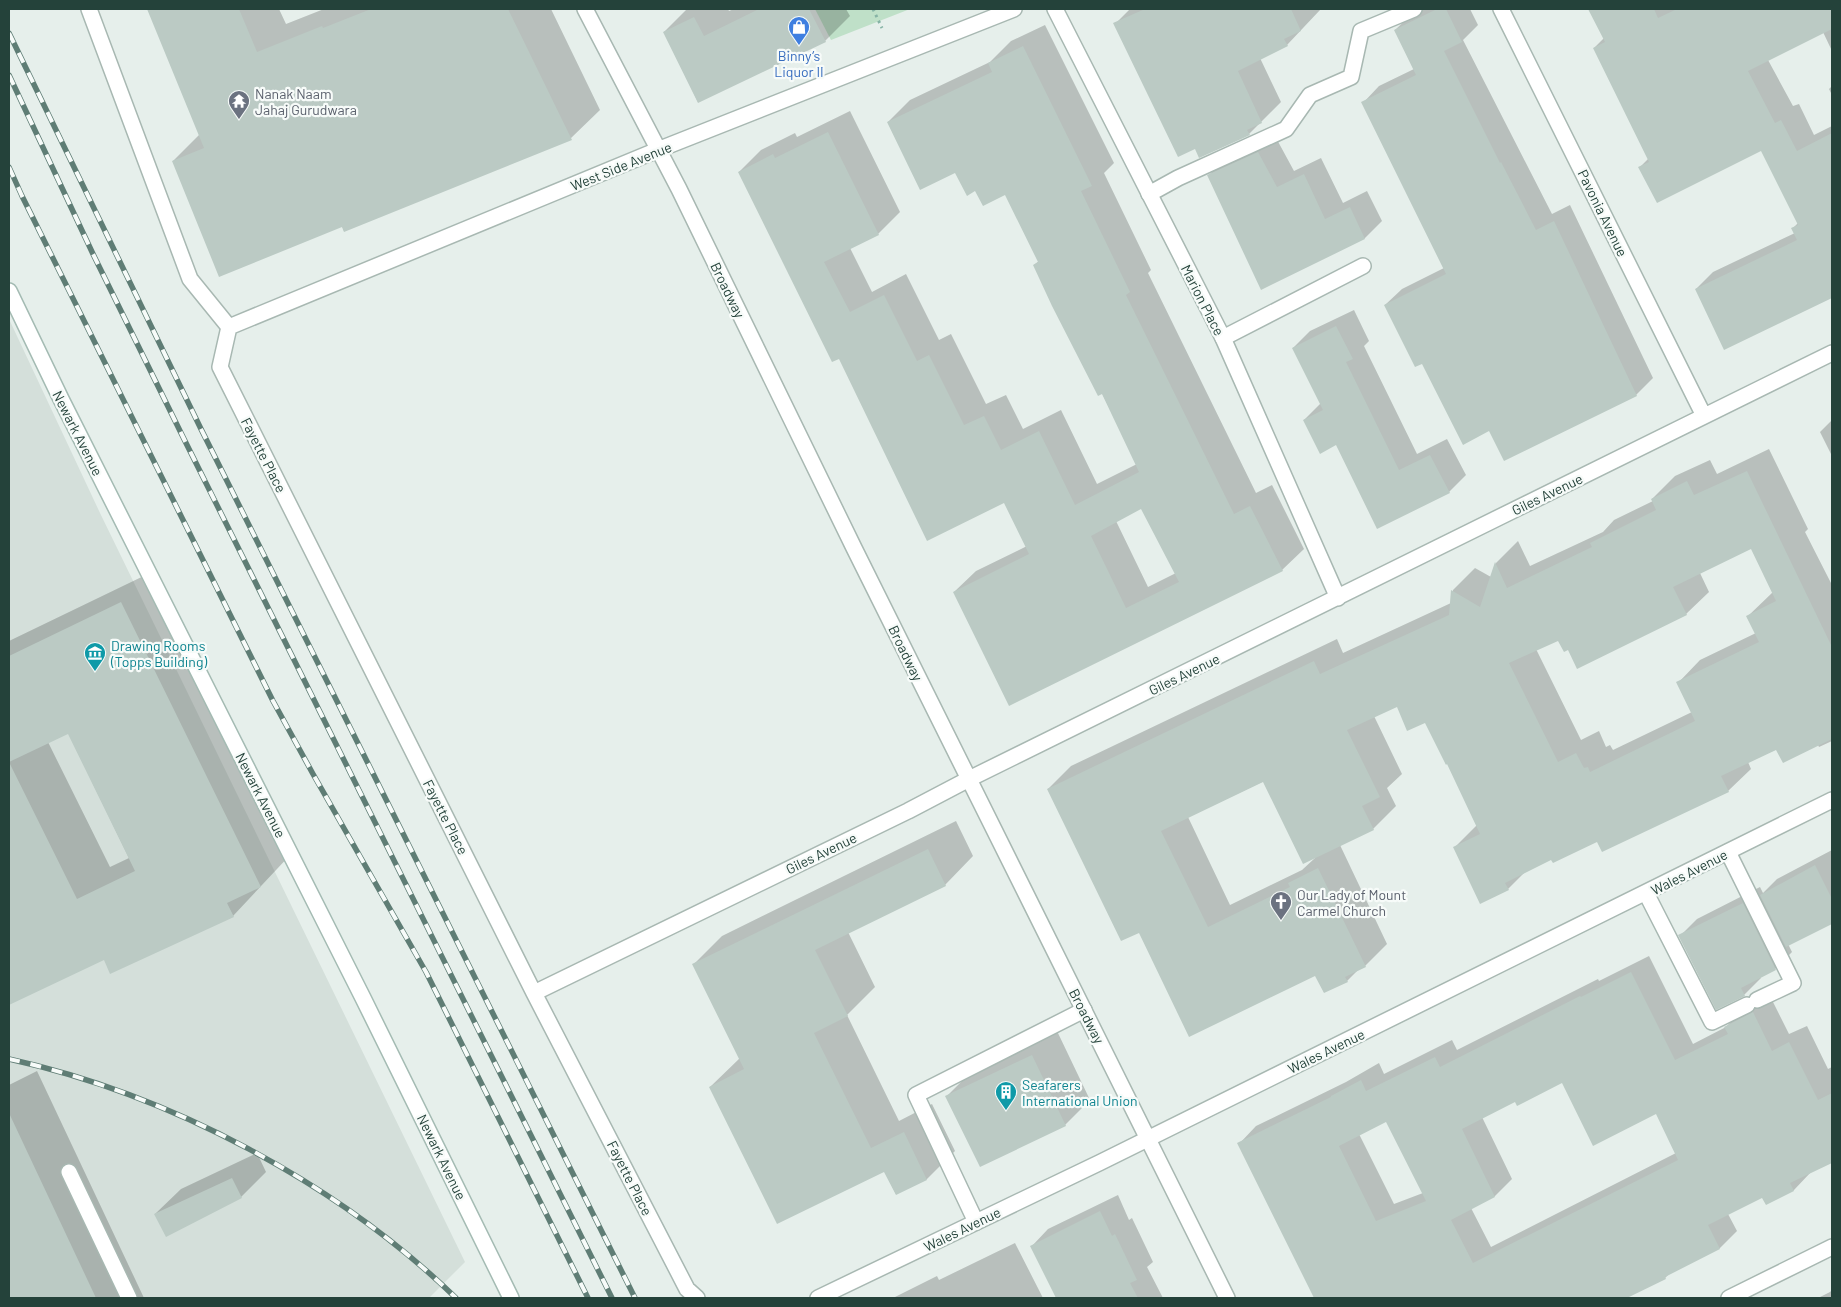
<svg xmlns="http://www.w3.org/2000/svg" width="1841" height="1307" font-family="Barlow,sans-serif">
  <style>
    .built { fill: #d4dfda }
    .green { fill: #bfe0c8 }
    .shadow { fill: #0003; fill-rule: evenodd }
    .building { fill: #bbcac4; fill-rule: evenodd }
    .lines { fill: none; stroke-linecap: round; stroke-linejoin: round }
    .service-casing { stroke: #a8b8b2; stroke-width: 18 }
    .minor-casing { stroke: #a8b8b2; stroke-width: 18 }
    .tertiary-casing { stroke: #a8b8b2; stroke-width: 18 }
    .secondary-casing { stroke: #a4bbb3; stroke-width: 18 }
    .path { stroke: #86b3a5; stroke-width: 3; stroke-dasharray: 2.5 4; stroke-linecap: butt }
    .service { stroke: #fff; stroke-width: 15 }
    .minor { stroke: #fff; stroke-width: 15 }
    .tertiary { stroke: #fff; stroke-width: 15 }
    .secondary { stroke: #fff; stroke-width: 15 }
    .rail-casing { stroke: #5f7d75; stroke-width: 5.5 }
    .rail { stroke: #f7fbf9; stroke-width: 4; stroke-dasharray: 11; stroke-linecap: butt }
    .labels { text-anchor: middle; dominant-baseline: central; stroke-width: 4.5; stroke-linejoin: round; paint-order: stroke }
    .shop-label { font-size: 14px; fill: #366cbe; stroke: #f7fbf9 }
    .worship-label { font-size: 14px; fill: #5b616d; stroke: #f7fbf9; text-anchor: start }
    .street-label { font-size: 14px; fill: #24423a; stroke: #f7fbf9 }
    .culture-label { font-size: 14px; fill: #0d838f; stroke: #f7fbf9; text-anchor: start }
  </style>
  <rect width="100%" height="100%" fill="#e6efeb"/>
  <!-- built -->
  <path class="built" d="M9,319L100,513L465,1262L429,1298H9Z"/>
  <!-- green -->
  <path class="green" d="M815,9H910L831,40Z"/>
  <!-- shadow -->
  <path class="shadow" d="M149,9H279L286,24L324,9H551L600,110L571,138L344,231L342,226L173,161L200,134Z
    M687,9H728L729,11L734,9H846L850,16L825,41L698,102L664,32Z
    M1130,9H1319L1320,10L1287,45L1260,58L1281,102L1249,134L1195,147L1115,24Z
    M1422,9H1470L1478,25L1463,40L1552,214L1570,205L1653,378L1636,395L1505,459L1490,430L1385,305L1402,289L1444,268L1363,103L1379,86L1414,69L1395,30L1412,14Z
    M1590,9H1832V51L1823,32L1768,60L1793,106L1799,104L1814,135L1832,126V296L1725,348L1696,289L1713,272L1795,233L1793,228L1798,223L1761,149L1640,167L1649,158L1594,48L1604,38Z
    M1045,25L1114,163L1104,173L1151,270L1148,273L1256,493L1272,485L1304,549L1282,570L1009,704L954,592L976,571L1027,546L1005,501L840,357L739,172L761,150L795,133L797,137L850,111L900,212L878,234L850,248L872,292L906,274L939,340L951,334L986,404L1006,395L1023,429L1061,410L1097,484L1137,464L1102,393L1034,265L1039,261L1006,193L976,190L956,171L888,122L910,100L990,62L1011,41ZM1142,507L1176,573L1148,587L1116,521Z
    M1832,86V95L1829,89Z
    M1275,136L1294,171L1321,158L1343,203L1367,191L1382,221L1365,238L1261,288L1209,175L1226,158Z
    M1354,310L1369,341L1364,346L1417,454L1447,439L1466,475L1449,492L1337,444L1304,420L1321,403L1293,348L1310,331Z
    M1832,420V456L1820,432Z
    M1769,449L1808,529L1805,532L1832,585V741L1819,747L1818,745L1777,749L1748,762L1751,769L1728,791L1552,858L1525,872L1508,889L1455,847L1477,825L1448,762L1425,721L1397,706L1374,716L1402,774L1387,788L1396,806L1373,829L1340,845L1387,944L1365,966L1359,969L1347,981L1324,992L1316,975L1140,931L1048,789L1071,766L1337,639L1343,653L1451,603L1453,590L1475,568L1491,577L1496,563L1518,541L1530,566L1603,532L1614,520L1653,501L1652,499L1675,476L1710,460L1717,474ZM1752,547L1773,592L1747,617L1756,633L1700,660L1678,683L1692,712L1613,750L1610,745L1606,747L1599,731L1581,740L1536,649L1559,639L1568,649L1686,614L1709,592L1700,573ZM1264,781L1315,858L1302,870L1230,905L1188,817Z
    M154,571L292,853L233,916L104,959L14,1001L9,991V641ZM68,732L129,858L110,867L48,742Z
    M956,821L973,856L945,885L848,932L875,987L847,1015L899,1121L932,1104L955,1151L927,1179L896,1194L884,1170L710,1087L740,1058L694,964L722,936Z
    M1832,850V923L1788,944L1792,952L1775,969L1760,977L1761,978L1744,995L1680,936L1697,919L1760,887L1763,893L1777,879Z
    M1649,956L1693,1044L1726,1027L1743,1009L1770,996L1789,1034L1807,1026L1828,1069L1832,1067V1161L1811,1172L1794,1190L1766,1203L1763,1196L1728,1214L1737,1231L1720,1248L1670,1273L1665,1278L1636,1285L1608,1298H1328L1327,1296L1321,1298H1316L1239,1144L1256,1126L1346,1082L1379,1063L1384,1074L1452,1040L1457,1050L1598,979L1599,981ZM1562,1081L1656,1112L1676,1153L1491,1247L1471,1208L1495,1196L1512,1179L1482,1117L1516,1100ZM1387,1120L1423,1193L1394,1204L1359,1134Z
    M1057,1031L1090,1100L1065,1125L947,1096L972,1071Z
    M37,1071L144,1298H9V1085Z
    M257,1153L266,1172L241,1197L155,1214L181,1189Z
    M1118,1195L1129,1220L1132,1218L1153,1262L1147,1267L1163,1298H1057L1032,1246L1048,1229Z
    M1015,1243L1043,1298H893L937,1276L939,1280Z
    M1832,1290V1298H1818L1830,1292Z"/>
  <!-- building -->
  <path class="building" d="M147,9H239L257,52L322,26L323,28L371,9H508L572,140L344,232L342,227L219,277L172,161L204,148Z
    M759,9H809L826,42L698,103L663,32L694,17L704,36Z
    M1145,9H1291L1301,31L1284,39L1288,46L1238,71L1262,123L1247,130L1250,135L1199,158L1195,149L1178,157L1113,23Z
    M1437,9H1446L1462,42L1444,51L1500,163L1501,162L1536,230L1554,221L1637,396L1504,461L1489,431L1463,445L1422,364L1415,367L1384,305L1446,274L1361,102L1416,75L1394,30Z
    M1588,9H1654L1658,18L1677,9H1832V29L1748,71L1775,123L1781,120L1797,151L1832,133V298L1724,350L1695,289L1797,240L1791,228L1798,225L1761,151L1657,203L1638,167L1649,162L1593,48L1605,42Z
    M1023,46L1092,186L1081,191L1130,292L1126,295L1234,514L1250,506L1283,571L1009,706L953,592L1029,554L1004,503L927,541L839,359L832,362L738,172L773,154L775,158L828,132L879,235L824,262L850,312L884,295L917,361L929,355L964,425L984,416L1001,450L1039,431L1075,505L1139,472L1102,394L1098,396L1052,306L1033,265L1038,262L1005,195L983,206L975,191L967,196L955,173L920,190L887,122L992,72L988,63ZM1141,509L1179,582L1126,608L1091,536Z
    M1258,152L1277,187L1304,174L1325,219L1350,207L1365,239L1261,290L1207,175Z
    M1336,326L1353,359L1346,362L1399,470L1430,455L1450,493L1377,529L1336,445L1320,454L1303,420L1323,410L1292,348Z
    M1747,471L1832,647V739L1783,763L1776,750L1721,776L1729,792L1602,852L1597,842L1553,863L1551,860L1505,883L1509,890L1480,904L1453,847L1480,834L1447,764L1446,765L1425,723L1407,731L1397,707L1347,730L1380,797L1362,806L1374,830L1303,864L1263,782L1161,831L1208,927L1290,887L1288,883L1318,868L1366,967L1345,977L1348,982L1324,993L1315,976L1189,1037L1139,933L1121,941L1047,789L1314,661L1320,674L1449,615L1451,590L1480,607L1495,562L1507,588L1592,547L1590,543L1656,510L1651,499L1687,481L1694,495ZM1751,549L1776,601L1746,616L1759,642L1676,682L1695,721L1590,772L1588,767L1584,768L1576,753L1558,762L1509,663L1558,641L1564,652L1568,650L1577,669L1687,615L1673,587Z
    M121,602L261,887L227,903L234,917L110,974L104,960L9,1005V656ZM68,734L135,871L77,899L9,762Z
    M928,849L946,886L815,950L848,1016L814,1033L871,1148L904,1132L927,1180L896,1195L884,1172L777,1224L709,1087L744,1069L692,964Z
    M1815,865L1832,899V924L1786,947L1760,895Z
    M1743,903L1776,970L1741,988L1745,996L1716,1010L1678,935Z
    M1631,972L1675,1060L1728,1034L1724,1027L1753,1012L1772,1051L1789,1042L1818,1100L1832,1093V1163L1790,1183L1794,1191L1766,1205L1762,1198L1708,1225L1720,1249L1665,1277L1666,1279L1627,1298H1314L1237,1143L1331,1097V1096L1361,1080L1366,1091L1435,1057L1440,1067L1580,996L1581,997ZM1562,1083L1593,1146L1656,1114L1678,1160L1473,1263L1451,1220L1495,1197L1462,1129L1515,1102L1517,1106ZM1386,1122L1426,1201L1376,1221L1339,1146Z
    M1032,1055L1066,1126L980,1167L945,1096Z
    M9,1113L96,1298H9Z
    M232,1178L242,1198L166,1237L154,1214Z
    M1100,1211L1112,1236L1115,1234L1137,1280L1130,1283L1138,1298H1056L1030,1246Z"/>
  <g class="lines">
    <!-- service casing -->
    <g class="service-casing">
      <path id="service" d="M89,9L190,279L229,327
        M1149,194L1178,178L1286,129L1310,95L1351,77L1361,31L1414,9
        M1223,338L1363,266
        M1728,852L1793,983L1757,1000
        M1646,893L1712,1022L1747,1005
        M976,1222L916,1095L1084,1010"/>
    </g>
    <!-- minor casing -->
    <g class="minor-casing">
      <path id="minor" d="M1055,9L1223,338L1338,598
        M1501,9L1704,416
        M660,149L229,327L220,367L534,993L687,1289L697,1298
        M534,993L908,811L969,779L1832,353
        M69,1172L129,1298
        M818,1298L1099,1163L1832,800
        M1729,1298L1832,1247"/>
    </g>
    <!-- tertiary casing -->
    <g class="tertiary-casing">
      <path id="tertiary" d="M585,9L679,189L854,548L1227,1298
        M660,149L1014,9"/>
    </g>
    <!-- secondary casing -->
    <g class="secondary-casing">
      <path id="secondary" d="M9,291L61,399L363,998L511,1298"/>
    </g>
    <!-- path -->
    <path class="path" d="M873,9L882,28"/>
    <!-- service -->
    <use href="#service" class="service"/>
    <!-- minor -->
    <use href="#minor" class="minor"/>
    <!-- tertiary -->
    <use href="#tertiary" class="tertiary"/>
    <!-- secondary -->
    <use href="#secondary" class="secondary"/>
    <!-- rail casing -->
    <g class="rail-casing">
      <path id="rail" d="M9,33L201,429L635,1298
        M9,75L93,254L184,439L612,1298
        M9,167L22,196L273,701L313,774L426,972L588,1298
        M9,1059C169,1094 339,1184 456,1298"/>
    </g>
    <!-- rail -->
    <use href="#rail" class="rail"/>
  </g>
  <!-- icons -->
  <defs>
    <g id="shop-pin" transform="scale(1.125)"><path d="M0 17L-7.5 6A9.5 9.5 0 1 1 7.5 6Z" fill="#3f7fe0" stroke="#f7fbf9"/><path d="M-5-2.5h2.3a2.7 3.5 0 0 1 5.4 0H5L5.5 6h-11ZM-1.5-2.5h3a1.5 2.3 0 0 0-3 0Z" fill="#fff"/></g>
    <g id="temple-pin" transform="scale(1.125)"><path d="M0 17L-7.5 6A9.5 9.5 0 1 1 7.5 6Z" fill="#6b7280" stroke="#f7fbf9"/><path d="M0-6L5-2H3V0L6.5 2.5H4V6H1.5V3h-3V6H-4V2.5H-6.5L-3 0V-2H-5Z" fill="#fff"/></g>
    <g id="museum-pin" transform="scale(1.125)"><path d="M0 17L-7.5 6A9.5 9.5 0 1 1 7.5 6Z" fill="#0f9aa8" stroke="#f7fbf9"/><path d="M0-6L6-3V-2H-6V-3ZM-5-1h2V3h-2ZM-1-1h2V3h-2ZM3-1h2V3H3ZM-6 4H6V6H-6Z" fill="#fff"/></g>
    <g id="church-pin" transform="scale(1.125)"><path d="M0 17L-7.5 6A9.5 9.5 0 1 1 7.5 6Z" fill="#6b7280" stroke="#f7fbf9"/><path d="M-1.2-6h2.4v3.5h3.3v2.4h-3.3V6h-2.4V-.1h-3.3v-2.4h3.3Z" fill="#fff"/></g>
    <g id="building-pin" transform="scale(1.125)"><path d="M0 17L-7.5 6A9.5 9.5 0 1 1 7.5 6Z" fill="#0f9aa8" stroke="#f7fbf9"/><path d="M-4-6H4V6H1V3H-1V6H-4ZM-2.5-4.3h1.7v1.8h-1.7ZM.8-4.3h1.7v1.8H.8ZM-2.5-1h1.7V.8h-1.7ZM.8-1h1.7V.8H.8Z" fill="#fff"/></g>
  </defs>
  <g fill-rule="evenodd">
    <use href="#shop-pin" x="799" y="27"/>
    <use href="#temple-pin" x="239" y="101"/>
    <use href="#museum-pin" x="95" y="653"/>
    <use href="#church-pin" x="1281" y="902"/>
    <use href="#building-pin" x="1006" y="1092"/>
  </g>
  <g class="labels">
    <!-- shop labels -->
    <g class="shop-label">
      <text x="799" y="55">Binny’s<tspan x="799" dy="16">Liquor II</tspan></text>
    </g>
    <!-- worship labels -->
    <g class="worship-label">
      <text x="255" y="93">Nanak Naam<tspan x="255" dy="16">Jahaj Gurudwara</tspan></text>
      <text x="1297" y="894">Our Lady of Mount<tspan x="1297" dy="16">Carmel Church</tspan></text>
    </g>
    <!-- street labels -->
    <g class="street-label">
      <text transform="translate(621 166) rotate(-22)">West Side Avenue</text>
      <text transform="translate(1603 213) rotate(64)">Pavonia Avenue</text>
      <text transform="translate(728 290) rotate(64)">Broadway</text>
      <text transform="translate(1203 300) rotate(63)">Marion Place</text>
      <text transform="translate(78 433) rotate(63)">Newark Avenue</text>
      <text transform="translate(264 455) rotate(63)">Fayette Place</text>
      <text transform="translate(1547 494) rotate(-26)">Giles Avenue</text>
      <text transform="translate(906 653) rotate(64)">Broadway</text>
      <text transform="translate(1184 674) rotate(-26)">Giles Avenue</text>
      <text transform="translate(261 795) rotate(63)">Newark Avenue</text>
      <text transform="translate(446 817) rotate(63)">Fayette Place</text>
      <text transform="translate(821 853) rotate(-26)">Giles Avenue</text>
      <text transform="translate(1689 872) rotate(-27)">Wales Avenue</text>
      <text transform="translate(1087 1016) rotate(63)">Broadway</text>
      <text transform="translate(1326 1051) rotate(-26)">Wales Avenue</text>
      <text transform="translate(442 1157) rotate(64)">Newark Avenue</text>
      <text transform="translate(630 1178) rotate(63)">Fayette Place</text>
      <text transform="translate(962 1229) rotate(-26)">Wales Avenue</text>
    </g>
    <!-- culture labels -->
    <g class="culture-label">
      <text x="111" y="645">Drawing Rooms<tspan x="111" dy="16">(Topps Building)</tspan></text>
      <text x="1022" y="1084">Seafarers<tspan x="1022" dy="16">International Union</tspan></text>
    </g>
  </g>
  <!-- border -->
  <rect width="1841" height="1307" fill="none" stroke="#24423a" stroke-width="20"/>
</svg>
